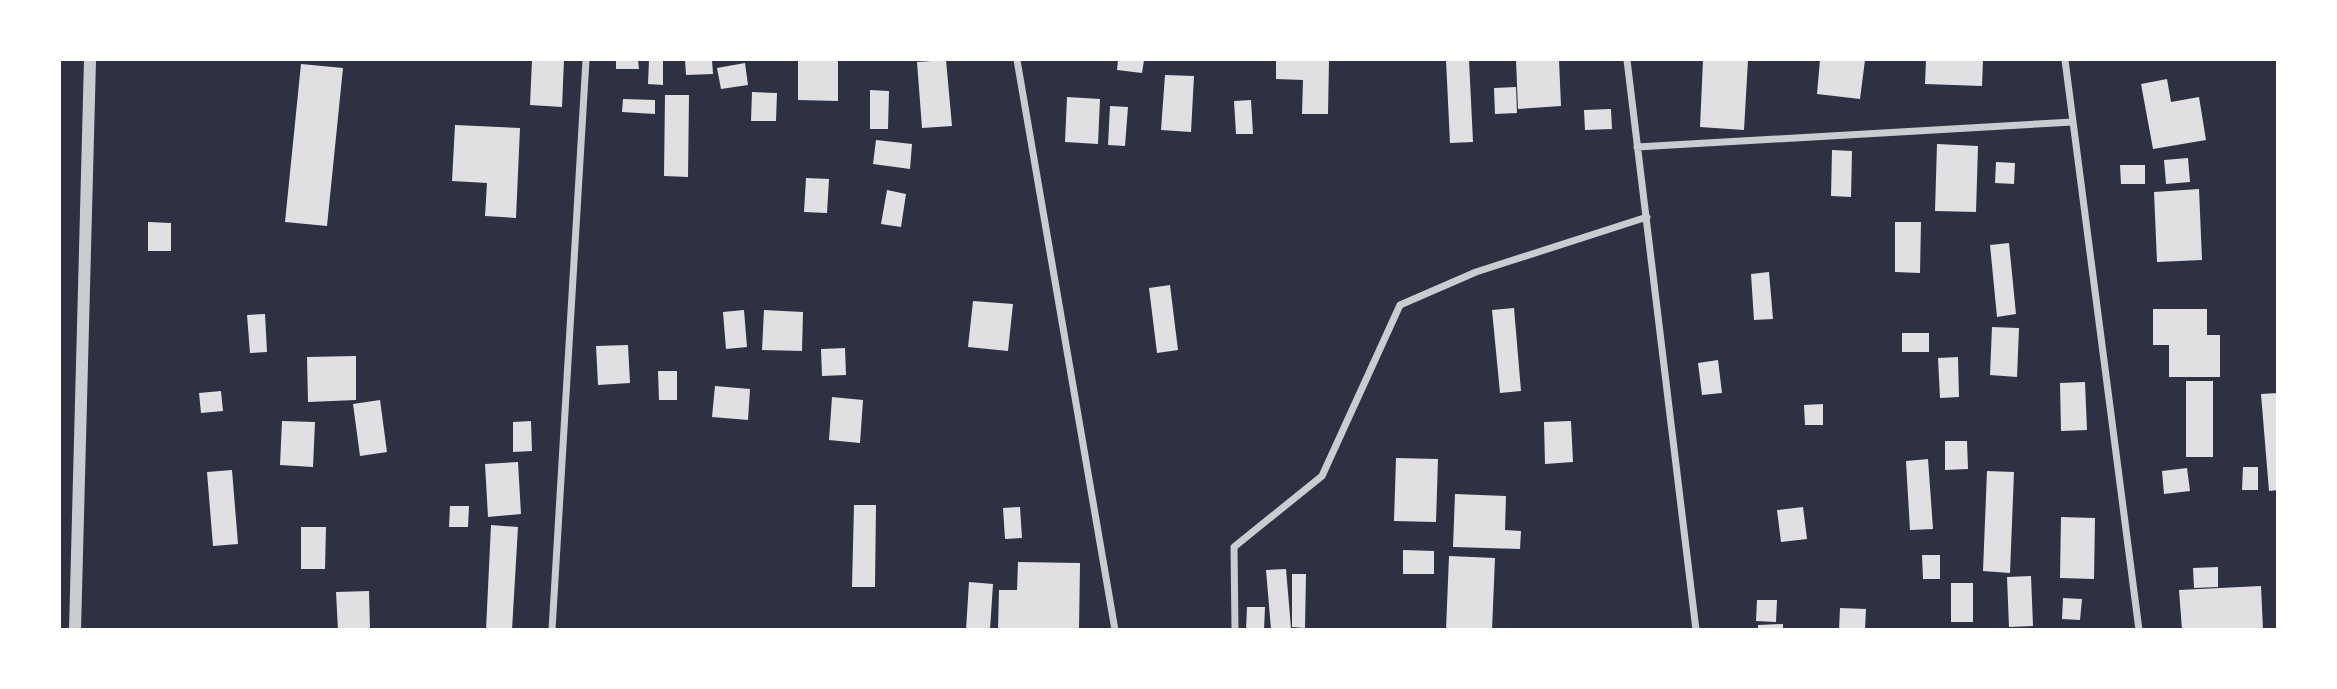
<svg xmlns="http://www.w3.org/2000/svg" width="2337" height="689" font-family="'Source Sans 3',sans-serif">
  <style>
    .building { fill: #e0e0e3 }
    .lines { fill: none; stroke-linecap: round; stroke-linejoin: round }
    .minor { stroke: #caccd0; stroke-width: 7 }
    .tertiary { stroke: #caccd0; stroke-width: 12 }
  </style>
  <rect width="100%" height="100%" fill="#2d3142"/>
  <!-- building -->
  <path class="building" d="M532,60H564L562,107L530,105Z
    M616,60H638L639,69H616Z
    M649,60H663V85L648,84Z
    M685,60H712L713,74L686,75Z
    M798,60H838V101L798,100Z
    M946,60L952,126L922,128L917,62Z
    M1118,60H1144L1142,73L1117,70Z
    M1276,60H1329L1328,114H1302L1303,80L1276,79Z
    M1446,60H1469L1473,142L1450,143Z
    M1516,60H1559L1561,106L1518,109Z
    M1703,60H1748L1744,130L1700,127Z
    M1820,60H1865L1860,99L1817,94Z
    M1926,60H1983L1982,86L1925,84Z
    M745,63L748,85L721,89L717,68Z
    M301,64L343,68L327,226L285,222Z
    M1165,75L1194,76L1191,132L1161,130Z
    M2167,79L2171,102L2199,97L2206,140L2153,149L2141,84Z
    M1516,87L1517,113L1495,114L1494,88Z
    M870,90L889,91L888,129H870Z
    M752,92L777,93L776,121H751Z
    M665,95H689L688,177L664,176Z
    M1067,97L1100,99L1098,144L1065,142Z
    M623,99L655,100V114L622,112Z
    M1251,100L1253,134H1236L1234,101Z
    M1110,106L1128,107L1125,146L1108,145Z
    M1611,109L1612,129L1585,130L1584,110Z
    M455,125L520,128L516,218L485,216L487,183L452,181Z
    M876,140L912,144L910,169L873,164Z
    M1937,144L1978,146L1976,212L1935,211Z
    M1832,150L1852,151L1851,197L1831,196Z
    M2188,158L2190,182L2166,184L2164,160Z
    M1996,162L2015,163L2014,184L1995,183Z
    M2120,165H2145V184H2121Z
    M806,178L829,179L827,213L804,212Z
    M2199,189L2202,260L2157,262L2154,192Z
    M887,190L906,194L901,227L881,224Z
    M148,222L171,223V251H148Z
    M1895,222H1921L1920,273L1895,272Z
    M2009,243L2016,314L1997,317L1990,245Z
    M1769,272L1773,319L1754,320L1751,274Z
    M1170,285L1178,350L1157,353L1149,288Z
    M973,301L1013,304L1008,351L968,347Z
    M1514,308L1521,391L1500,393L1492,310Z
    M2153,309H2207V335H2220V377H2169V345H2153Z
    M744,310L747,347L726,349L723,312Z
    M764,310L803,312L802,351L762,350Z
    M265,314L267,352L250,353L247,315Z
    M1992,327L2019,328L2017,377L1990,375Z
    M1902,333H1929V352H1902Z
    M628,345L630,383L598,385L596,346Z
    M845,348L846,375L822,376L821,349Z
    M356,356V400L308,402L307,357Z
    M1958,357L1959,397L1940,398L1938,358Z
    M1718,360L1722,393L1702,395L1698,363Z
    M658,371H677V400H659Z
    M2186,381H2213V457H2186Z
    M2085,382L2087,430L2061,431L2060,383Z
    M715,386L750,389L748,420L712,417Z
    M221,391L223,411L201,413L199,393Z
    M2278,393V490L2269,491L2261,394Z
    M832,397L863,400L860,443L829,440Z
    M380,400L387,452L360,456L353,404Z
    M1823,404V425H1805L1804,405Z
    M282,421L315,422L313,467L280,465Z
    M531,421L532,451L513,452V422Z
    M1571,421L1573,462L1545,464L1544,422Z
    M1945,441H1967L1968,469L1945,470Z
    M1396,458L1438,459L1436,522L1394,521Z
    M1928,459L1933,529L1910,530L1906,461Z
    M518,462L521,514L488,517L485,464Z
    M2243,467H2258V490H2242Z
    M2187,468L2190,491L2164,494L2162,471Z
    M232,470L238,544L213,546L207,472Z
    M1987,471L2014,472L2010,573L1983,571Z
    M1455,494L1506,496L1505,530L1521,531L1520,549L1453,547Z
    M854,505H876L875,587H852Z
    M450,506H469L468,527H449Z
    M1020,507L1022,538L1005,539L1003,508Z
    M1803,507L1807,539L1781,542L1777,510Z
    M2061,517L2095,518L2094,579L2060,578Z
    M491,525L518,527L512,630H486Z
    M301,527H326L325,569H301Z
    M1403,550L1434,551V574H1403Z
    M1922,555H1940V579H1923Z
    M1449,556L1495,558L1492,630H1446Z
    M1018,562L1080,563L1079,630H998L999,590H1017Z
    M2218,567V587L2194,588L2193,568Z
    M1286,569L1291,628L1271,629L1266,570Z
    M1292,574H1306L1305,628L1292,627Z
    M2031,576L2033,626L2009,627L2007,577Z
    M969,582L993,584L990,630H966Z
    M1951,583H1973V622H1951Z
    M2261,586L2263,630H2182L2179,590Z
    M369,591L370,630H338L336,592Z
    M2063,598L2082,599L2080,620L2062,619Z
    M1757,600H1777L1776,622L1756,621Z
    M1247,607H1265L1264,630H1246Z
    M1840,608L1866,609L1865,630H1839Z
    M1783,624V630H1758V625Z"/>
  <g class="lines">
    <!-- minor -->
    <path class="minor" d="M1017,60L1115,630
      M1627,60L1696,630
      M2065,60L2139,630
      M1637,147L2073,122
      M552,630L586,60
      M1235,630L1234,547L1322,476L1400,305L1476,272L1647,217"/>
    <!-- tertiary -->
    <path class="tertiary" d="M75,630L90,60"/>
  </g>
  <!-- border -->
  <rect width="2337" height="689" fill="none" stroke="#ffffff" stroke-width="122"/>
</svg>
